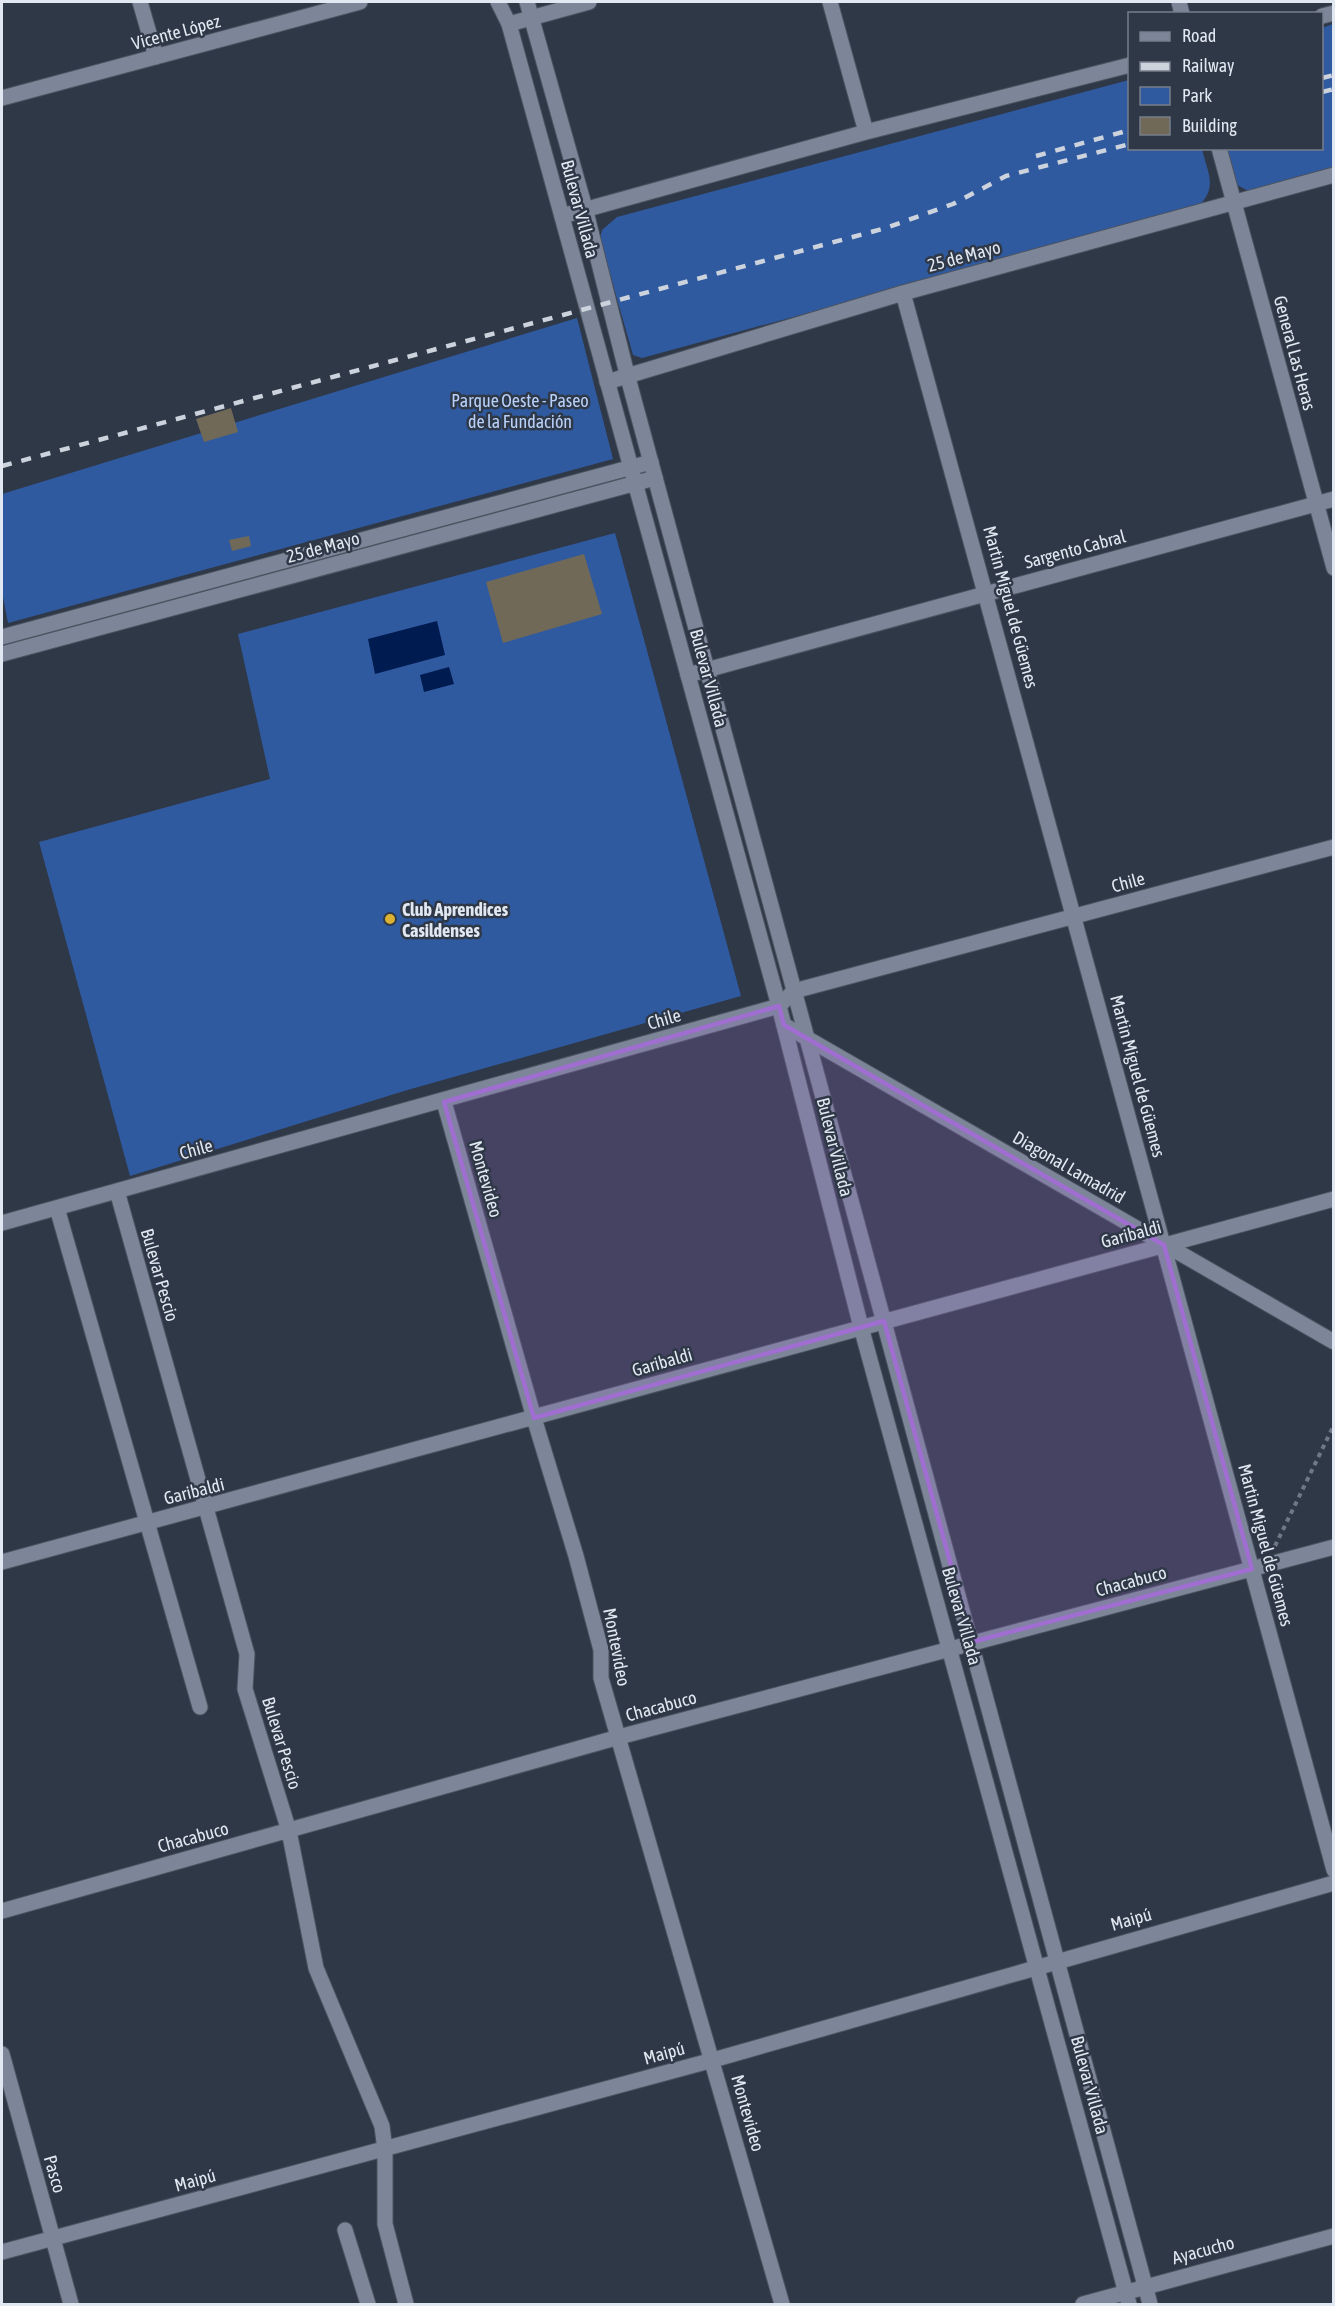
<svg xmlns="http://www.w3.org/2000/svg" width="1335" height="2306" font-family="'Asap Condensed',sans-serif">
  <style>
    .green { fill: #305aa0 }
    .water { fill: #001b50 }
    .building { fill: #716957 }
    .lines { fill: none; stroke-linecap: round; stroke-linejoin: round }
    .street-casing { stroke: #4c5360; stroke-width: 17 }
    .secondary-casing { stroke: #4c5360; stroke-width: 17 }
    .path { stroke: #717885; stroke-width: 4; stroke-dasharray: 4.5 4.5; stroke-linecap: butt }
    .street { stroke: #7c8698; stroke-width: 15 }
    .secondary { stroke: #7c8698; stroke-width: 15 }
    .rail { stroke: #ccd3dd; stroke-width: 4.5; stroke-dasharray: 10 10; stroke-linecap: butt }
    .marked { fill: #9f6ed0; fill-opacity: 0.2; stroke: #9f6ed0; stroke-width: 4.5; stroke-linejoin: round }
    .poi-dot { fill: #dcb233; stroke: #2f3847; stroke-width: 2 }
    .labels { text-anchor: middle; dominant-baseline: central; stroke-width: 5; stroke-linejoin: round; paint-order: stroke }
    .street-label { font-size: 18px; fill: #e2e8f1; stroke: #2f3847 }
    .park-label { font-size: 18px; fill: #b8d1fa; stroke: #2f3847 }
    .poi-label { font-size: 18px; font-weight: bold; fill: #e2e8f1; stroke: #2f3847; text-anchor: start }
  </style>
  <rect width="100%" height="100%" fill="#2f3847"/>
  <!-- green -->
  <path class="green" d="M1333,24V169L1250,192L1234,183L1225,149L1322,148V28Z
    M1129,80L1130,148L1202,149C1208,174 1218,187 1198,207L642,358L633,355L600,239L602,230L617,217Z
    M577,318L613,459L8,623L2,592V494Z
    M615,533L741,996L404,1091L130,1176L39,842L270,779L238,634Z"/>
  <!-- water -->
  <path class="water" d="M437,621L445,655L375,674L368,639Z
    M449,667L454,684L424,692L420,675Z"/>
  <!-- building -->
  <path class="building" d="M231,408L238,432L204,442L196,419Z
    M249,536L251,546L232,551L229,540Z
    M584,554L602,614L503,643L486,582Z"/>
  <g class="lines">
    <!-- street casing -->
    <g class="street-casing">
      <path id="street" d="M140,2L156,57
        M830,2L866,132
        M1179,2L1182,14
        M1322,16L1334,13
        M509,24L589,2
        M2,98L360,2
        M1219,148L1334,568
        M562,216L866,132L1130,65
        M903,293L1334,1870
        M607,382L903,293L1334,175
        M2,637L651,462
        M2,654L655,478
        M688,675L1334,499
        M784,1025L1334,1342
        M444,1102L534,1418L576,1556L601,1650V1678L782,2304
        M117,1191L247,1654L245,1689L289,1831L316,1968L382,2126L385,2150V2224L406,2304
        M57,1208L200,1707
        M2,1223L779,1006L794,991L1334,847
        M2,1562L1334,1199
        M2,1911L619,1737L1334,1547
        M2,2054L71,2304
        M345,2230L368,2304
        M2,2252L713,2060L1334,1883
        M1083,2304L1334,2236"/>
    </g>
    <!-- secondary casing -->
    <g class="secondary-casing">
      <path id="secondary" d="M498,2L509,24L779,1006L861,1327L1129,2304
        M527,2L585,208L627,374L1150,2304"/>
    </g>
    <!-- path -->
    <path class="path" d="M1275,1546L1334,1425"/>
    <!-- street -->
    <use href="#street" class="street"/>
    <!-- secondary -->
    <use href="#secondary" class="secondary"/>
    <!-- rail -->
    <path class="rail" d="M1322,78L1334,75
      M1322,92L1334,89
      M1036,156L1130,130
      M2,466L886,228L953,204L1006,176L1130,144"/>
  </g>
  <!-- marked area -->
  <path class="marked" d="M779,1006L784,1025L1164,1245L1252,1569L972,1642L884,1321L534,1418L444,1102Z"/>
  <!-- markers -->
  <circle class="poi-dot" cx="390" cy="919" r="6"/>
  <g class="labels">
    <!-- street labels -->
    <g class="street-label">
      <text transform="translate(176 32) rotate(-15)">Vicente López</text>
      <text transform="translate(580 209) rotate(75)">Bulevar Villada</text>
      <text transform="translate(964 256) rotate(-15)">25 de Mayo</text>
      <text transform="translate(1295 353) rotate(75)">General Las Heras</text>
      <text transform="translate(323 547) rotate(-15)">25 de Mayo</text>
      <text transform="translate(1075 549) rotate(-15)">Sargento Cabral</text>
      <text transform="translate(1011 607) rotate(75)">Martin Miguel de Güemes</text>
      <text transform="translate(709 678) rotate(75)">Bulevar Villada</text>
      <text transform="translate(1128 882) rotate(-15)">Chile</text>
      <text transform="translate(664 1019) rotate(-16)">Chile</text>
      <text transform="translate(1138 1076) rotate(75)">Martin Miguel de Güemes</text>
      <text transform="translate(835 1147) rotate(76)">Bulevar Villada</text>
      <text transform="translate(196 1149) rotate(-15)">Chile</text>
      <text transform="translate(1069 1167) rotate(30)">Diagonal Lamadrid</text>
      <text transform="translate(486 1179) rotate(74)">Montevideo</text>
      <text transform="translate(1131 1234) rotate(-15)">Garibaldi</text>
      <text transform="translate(160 1275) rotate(74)">Bulevar Pescio</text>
      <text transform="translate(662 1362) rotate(-16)">Garibaldi</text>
      <text transform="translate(194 1491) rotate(-14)">Garibaldi</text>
      <text transform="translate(1266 1545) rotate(75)">Martin Miguel de Güemes</text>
      <text transform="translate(1131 1581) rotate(-15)">Chacabuco</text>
      <text transform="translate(962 1616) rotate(74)">Bulevar Villada</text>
      <text transform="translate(617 1647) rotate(79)">Montevideo</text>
      <text transform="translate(661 1706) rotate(-15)">Chacabuco</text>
      <text transform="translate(282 1743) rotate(73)">Bulevar Pescio</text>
      <text transform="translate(193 1837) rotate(-15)">Chacabuco</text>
      <text transform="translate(1131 1919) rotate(-16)">Maipú</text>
      <text transform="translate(664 2053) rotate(-15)">Maipú</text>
      <text transform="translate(1090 2085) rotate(75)">Bulevar Villada</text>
      <text transform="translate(748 2113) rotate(74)">Montevideo</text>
      <text transform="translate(55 2174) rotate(74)">Pasco</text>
      <text transform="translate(195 2180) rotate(-15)">Maipú</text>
      <text transform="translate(1203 2250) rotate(-15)">Ayacucho</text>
    </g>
    <!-- park labels -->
    <g class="park-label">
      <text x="520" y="400">Parque Oeste - Paseo<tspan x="520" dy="21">de la Fundación</tspan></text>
    </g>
    <!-- poi labels -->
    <g class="poi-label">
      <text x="402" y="909">Club Aprendices<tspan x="402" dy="21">Casildenses</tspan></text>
    </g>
  </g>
  <!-- border -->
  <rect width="1335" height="2306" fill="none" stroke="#e2e8f1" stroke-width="6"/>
  <!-- legend -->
  <rect x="1128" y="12" width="195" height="138" fill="#2f3847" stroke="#777e8b" stroke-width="1.5"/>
  <rect x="1140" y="32" width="30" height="9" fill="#7c8698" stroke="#777e8b" stroke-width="1.5"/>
  <text x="1182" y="42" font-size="18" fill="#e2e8f1">Road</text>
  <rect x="1140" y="62" width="30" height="9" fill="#ccd3dd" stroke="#777e8b" stroke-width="1.5"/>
  <text x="1182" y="72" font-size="18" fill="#e2e8f1">Railway</text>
  <rect x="1140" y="87" width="30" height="18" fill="#305aa0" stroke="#777e8b" stroke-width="1.5"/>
  <text x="1182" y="102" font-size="18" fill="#e2e8f1">Park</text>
  <rect x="1140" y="117" width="30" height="18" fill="#716957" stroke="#777e8b" stroke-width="1.5"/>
  <text x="1182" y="132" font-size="18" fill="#e2e8f1">Building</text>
</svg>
